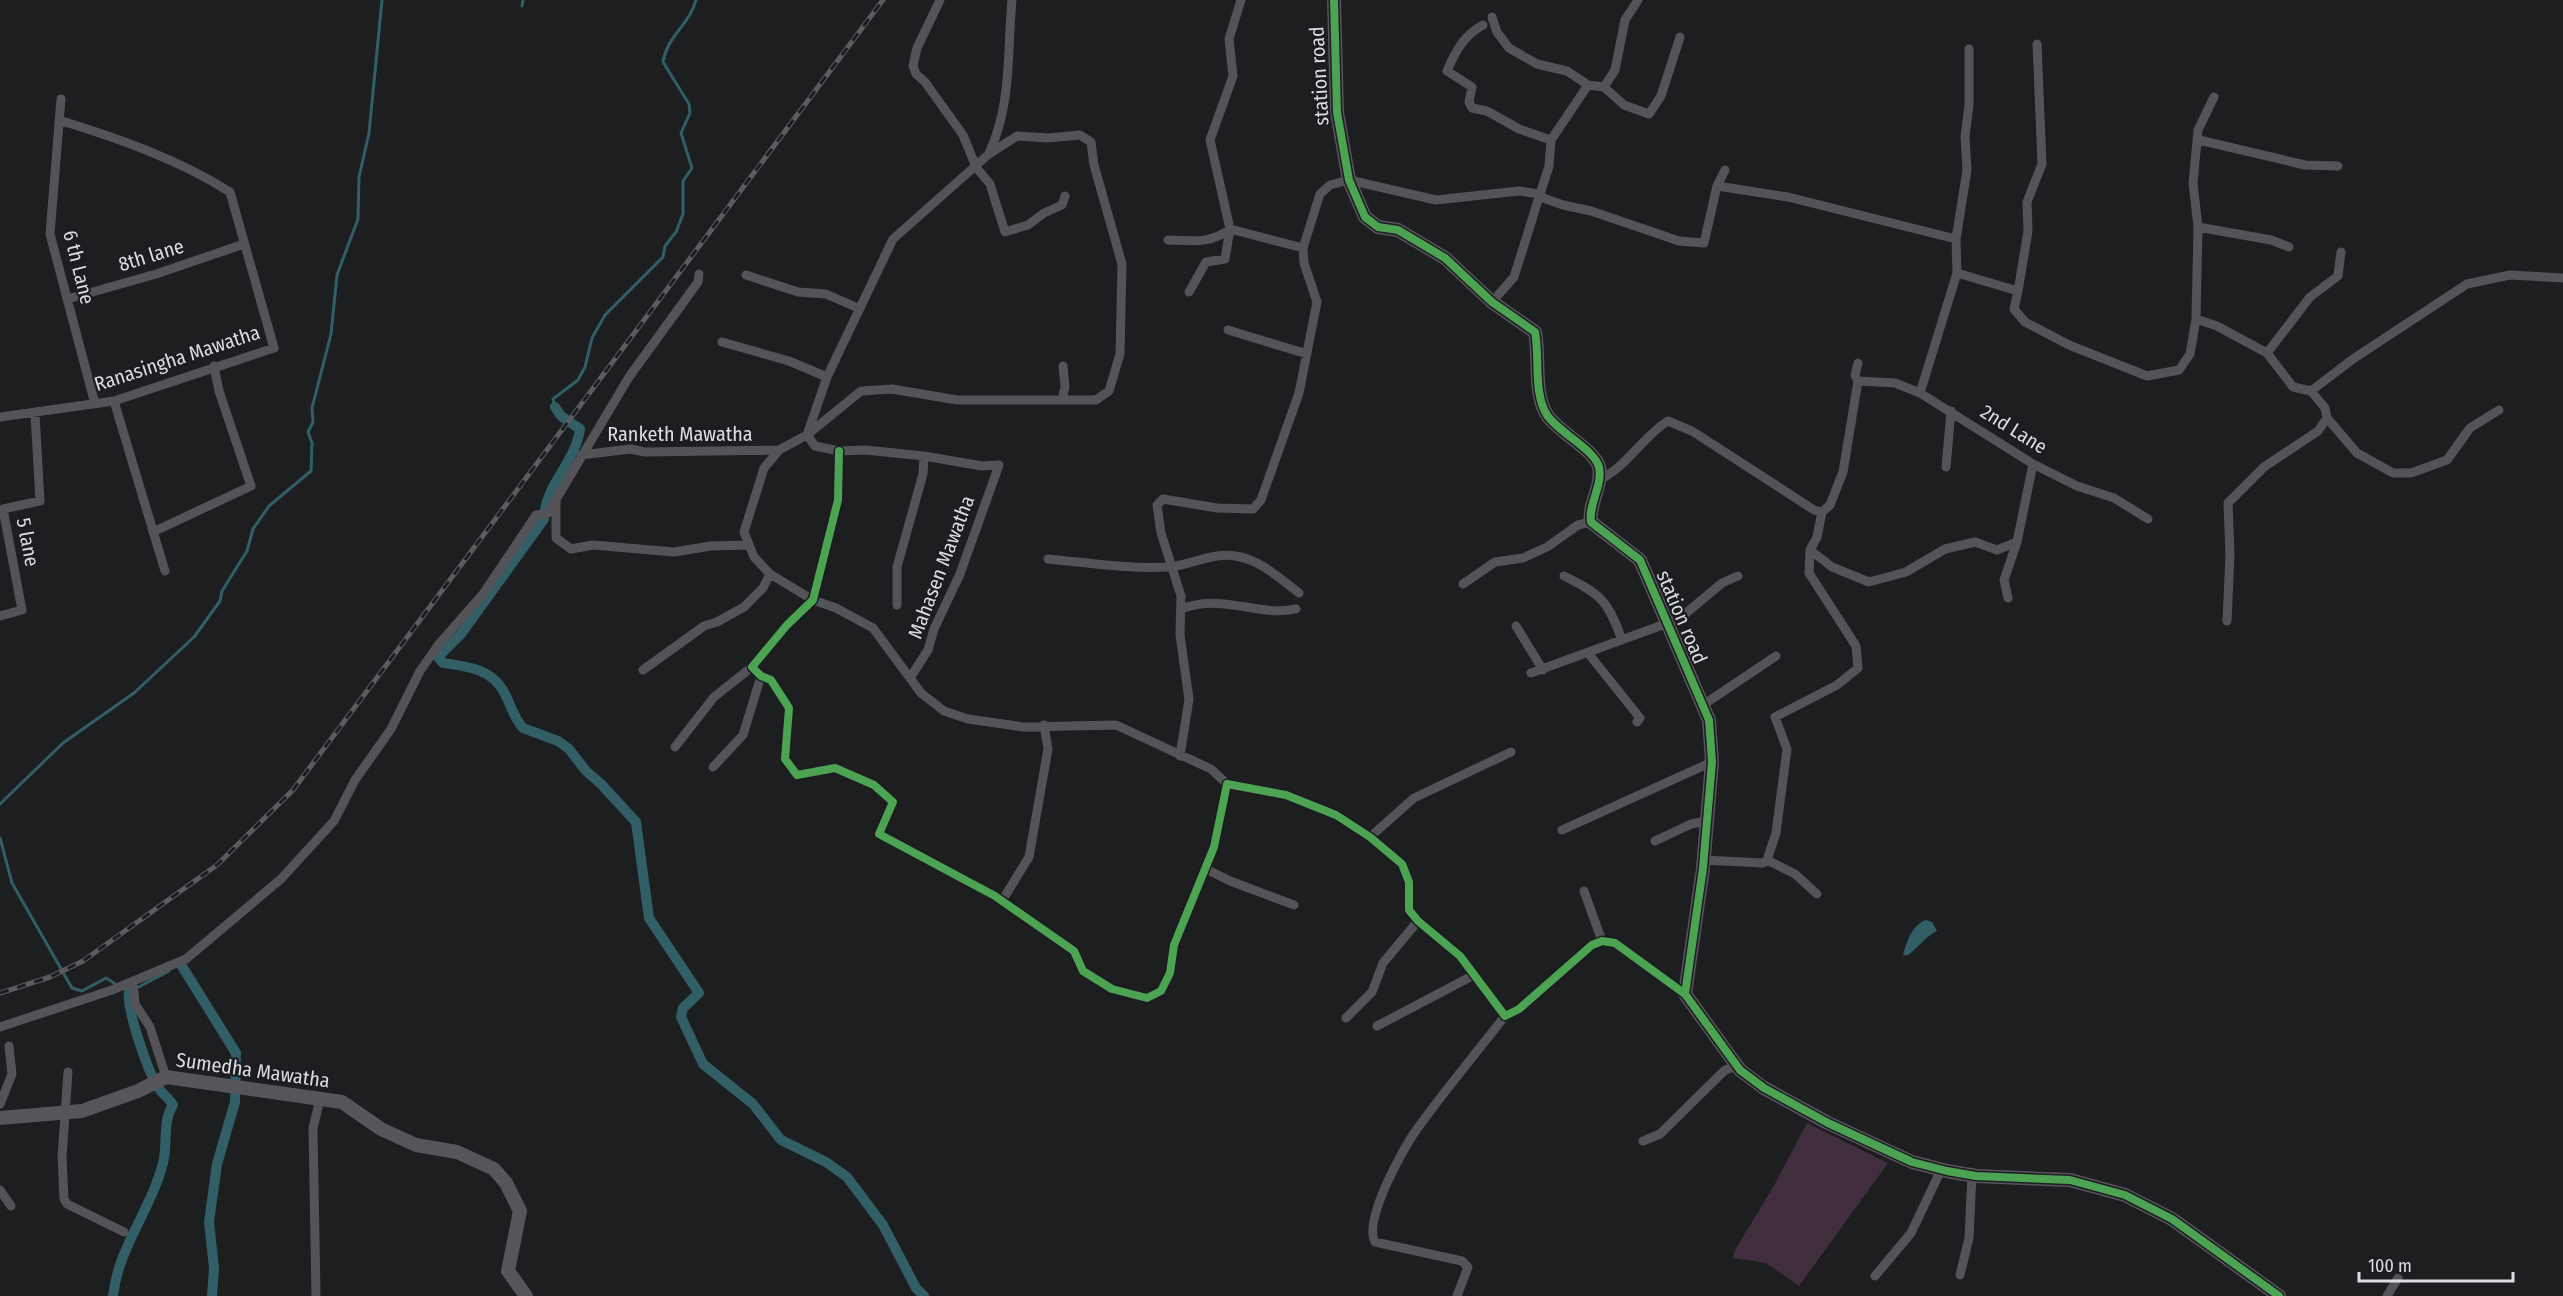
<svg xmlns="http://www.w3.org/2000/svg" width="2563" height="1296" font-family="'Fira Sans Condensed',sans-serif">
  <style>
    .green { fill: #412e3c }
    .water { fill: #315f65 }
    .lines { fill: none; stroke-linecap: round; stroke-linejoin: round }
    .stream { stroke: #315f65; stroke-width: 3 }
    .canal { stroke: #315f65; stroke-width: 10 }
    .street { stroke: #545357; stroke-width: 9 }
    .secondary { stroke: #57555b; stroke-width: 14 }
    .rail-casing { stroke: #5c5c5f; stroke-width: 5 }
    .rail { stroke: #1b1d21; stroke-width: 3; stroke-dasharray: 9; stroke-linecap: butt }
    .cycleway-casing { stroke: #1b1d21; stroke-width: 11 }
    .cycleway { stroke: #4ca352; stroke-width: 8 }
    .labels { text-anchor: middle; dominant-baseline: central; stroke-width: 4.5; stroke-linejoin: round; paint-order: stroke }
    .street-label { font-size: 20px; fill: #dcdde0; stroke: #1b1d21 }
  </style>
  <rect width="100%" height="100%" fill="#1c1e20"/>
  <!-- green -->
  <path class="green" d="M1807,1123L1888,1163L1799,1286L1766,1263L1733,1258L1735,1250L1772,1189Z"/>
  <!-- water -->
  <path class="water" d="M1926,920L1932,922L1937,931C1925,937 1919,947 1908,955H1903C1907,941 1912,925 1926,920Z"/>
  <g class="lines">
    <!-- stream -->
    <path class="stream" d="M522,6L523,0
      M555,407L553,399L578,380L585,367L592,338L605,315L663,257L665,246L676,232L683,214V181L692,168L681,133L690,113L689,104L663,62C667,36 690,24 696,0
      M0,804L63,743L134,693L194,637L220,601L222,591L247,551L253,529L269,506L311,471L312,443L308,432L313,422L312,408L331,334L337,275L358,219L359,177L369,133L382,0
      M0,838L12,883L72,988L82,991L106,978L117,985
      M123,988L129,992L169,971"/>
    <!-- canal -->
    <path class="canal" d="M555,407L561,416L580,429C576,462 544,486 544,519L461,634L438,657L443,663C467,666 493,669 505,694C511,706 514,718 523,728L558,741L569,749L586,771L601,784L636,822L649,918L699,993L683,1008L681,1017L703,1064L753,1104L781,1140L826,1162L847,1177L883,1225L916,1288L924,1296
      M180,963L236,1053L235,1102L217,1164L209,1222L214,1268L212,1296
      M113,1296C118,1248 151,1210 163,1163C168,1144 162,1122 173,1105C169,1098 162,1094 158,1087C148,1072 126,1008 129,992"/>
    <!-- street -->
    <path class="street" d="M940,0L917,48L913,66L916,74L925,82L963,135L976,167L990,184L1005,232L1028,225L1044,213L1062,205L1065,196
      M1492,17L1497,32L1509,48L1537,64L1567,71L1588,85
      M1483,25C1464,35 1455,52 1447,71L1472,87L1469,102L1472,108L1487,111L1519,129L1551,140L1549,166L1540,194L1543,198L1563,205L1591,211L1679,241L1704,243L1717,186L1725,170
      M1604,87L1624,105L1649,114L1661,96L1680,37
      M61,99L50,234L95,404
      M1551,140L1588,85L1604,87L1615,70L1625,20L1638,0
      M2199,140L2305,165L2338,166
      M989,153C1012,105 1007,52 1012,0
      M1717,186L1788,197L1956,239L1957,273L2018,291L2014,309L2025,322L2069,345L2147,376L2179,370L2190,354L2196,319L2198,227L2193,183L2198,130L2214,97
      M2198,227L2271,240L2289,247
      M1956,239L1967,170L1965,136L1969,106V49
      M1168,240C1191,241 1211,244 1230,229L1303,248
      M746,275L798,292L826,294L858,308
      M2018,291L2028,231L2027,202L2042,164L2037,44
      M1189,292L1206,262L1225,259L1230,229L1210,140L1233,76L1229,39L1241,0
      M68,299L156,274L244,244
      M2196,319L2217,326L2267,353L2293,387L2311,391L2353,359L2467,284L2510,275L2563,278
      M1228,330L1307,354
      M722,342L789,361L827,377
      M2267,353L2310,297L2338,276L2341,252
      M1858,381L1895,383L1920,393L2033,464L2077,486L2114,498L2148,519
      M2311,391L2325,408L2327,418L2357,453L2393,473H2411L2447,460L2470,428L2499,410
      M1920,393L1957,273
      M1062,400L1065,387L1063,366
      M114,401L165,571
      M0,417L114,401L274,348L230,192C178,159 117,138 59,120
      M839,451L838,500L813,600L787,625L752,667L761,676L771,680L789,708L785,759L797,775L835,768L874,785L893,802L879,834L995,896L1074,951L1083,971L1112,989L1147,998L1161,991L1170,973L1174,945L1214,847L1227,784L1286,795L1336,815L1370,837L1402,864L1409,882V910L1418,921L1460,956L1505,1016L1519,1009L1592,945L1602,941L1615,943L1685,994
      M581,455L630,449L645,452L779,450
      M1946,467L1951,411
      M1599,480C1627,467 1642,437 1668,421L1692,431L1814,510L1822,512
      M556,499V538L571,549L593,545L674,552L711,546L748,545
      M153,532L251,486L219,391L214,366
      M1810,550L1832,567L1869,582L1906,572L1945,549L1975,542L1997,550L2017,542
      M1048,559C1088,563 1128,569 1168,567C1192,565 1212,552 1236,556C1261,560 1280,579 1299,593
      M1564,576C1601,594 1608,601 1622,640
      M1463,584L1495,562L1523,558L1547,547L1578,525L1591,522
      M2008,598L2004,580L2017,542L2033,464
      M897,605V567L923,474L924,456
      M1181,609C1225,593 1256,617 1296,609
      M0,616L22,610L3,509L40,501L35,414
      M2227,621L2230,555L2228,503L2264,467L2318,431L2327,418
      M1516,626L1543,670
      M1588,653L1640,718L1637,722
      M643,670L704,626L717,622L744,607L763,588L770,574
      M1531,673L1679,619L1722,583L1738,576
      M910,678L928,650L934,629L960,574L999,465L982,466L924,456L865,450L839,451L815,446L807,435L861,391L892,389L957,400H1096L1109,391L1120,354L1122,264L1094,165L1091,142L1080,135L1048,138L1017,136L989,154L893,239L827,377L807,435L779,450L764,468L744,532L754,557L770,574L813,600L836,608L873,628L921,693L944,711L968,719L1024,727L1116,725L1211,769L1227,784
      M1703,705L1776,656
      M675,747L714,697L752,667
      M1180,756L1189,699L1180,635L1181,596L1161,533L1157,505L1163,499L1217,508L1253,509L1261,500L1299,393L1317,302L1304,263L1303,248L1320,194L1330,185L1349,180L1436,200L1519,191L1540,194L1514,277L1492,302
      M713,767L743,735L761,676
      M1562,830L1712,762
      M1370,837L1414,798L1511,752
      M1655,841L1691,824L1707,821
      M1703,860L1763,863L1767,860L1795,874L1817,894
      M1767,860L1776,833L1787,749L1775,717L1837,685L1858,668L1856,646L1809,573L1810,550L1817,537L1822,512L1830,505L1843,472L1858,381L1855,375L1858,363
      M1206,869L1230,881L1294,905
      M1584,891L1602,941
      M1002,901L1029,857L1048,749L1044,725
      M133,982L135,1004L150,1027L166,1077
      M1346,1018L1372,992L1383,963L1418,921
      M1377,1026L1474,975
      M0,1027L112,990L186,959L281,879L334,821L355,780L391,729L420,671L439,644L483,594L536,515L548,513L629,377L698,282L699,274
      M68,1072L62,1157L64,1199L67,1204L124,1232
      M0,1104L12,1074L9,1046
      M1643,1141L1660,1134L1725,1070L1737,1066
      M0,1190L11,1206
      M1960,1275L1969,1238L1972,1175
      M1875,1276L1911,1233L1941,1170
      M316,1296L313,1128L320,1099
      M1457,1296L1468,1267L1462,1261L1375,1242C1363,1221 1403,1148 1417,1129C1445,1090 1476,1053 1505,1016
      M2387,1296L2398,1278"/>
    <!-- secondary -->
    <path class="secondary" d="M1334,0L1337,112L1349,180L1365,217L1378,227L1398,230L1445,258L1492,302L1535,332C1540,357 1533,393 1547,415C1559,433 1594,449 1599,467C1603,486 1588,504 1591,522L1640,560L1709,720L1712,762L1703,868L1685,994L1740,1070L1764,1088L1828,1123L1912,1162L1947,1171L1976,1176L2070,1180L2125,1195L2172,1219L2279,1296
      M0,1118L82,1111L138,1091L166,1077L342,1102L381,1129L416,1145L457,1152L494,1169L506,1183L520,1211L508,1271L526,1296"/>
    <!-- rail casing -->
    <g class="rail-casing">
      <path id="rail" d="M0,993L50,977L83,961L217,865L293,790L883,0"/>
    </g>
    <!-- rail -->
    <use href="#rail" class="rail"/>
    <!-- cycleway casing -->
    <g class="cycleway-casing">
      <path id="cycleway" d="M1334,0L1337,112L1349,180L1365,217L1378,227L1398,230L1445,258L1492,302L1535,332C1540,357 1533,393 1547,415C1559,433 1594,449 1599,467C1603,486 1588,504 1591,522L1640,560L1709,720L1712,762L1703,868L1685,994
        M839,451L838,500L813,600L787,625L752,667L761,676L771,680L789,708L785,759L797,775L835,768L874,785L893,802L879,834L995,896L1074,951L1083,971L1112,989L1147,998L1161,991L1170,973L1174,945L1214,847L1227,784L1286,795L1336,815L1370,837L1402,864L1409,882V910L1418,921L1460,956L1505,1016L1519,1009L1592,945L1602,941L1615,943L1685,994L1740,1070L1764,1088L1828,1123L1912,1162L1947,1171L1976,1176L2070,1180L2125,1195L2172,1219L2279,1296"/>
    </g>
    <!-- cycleway -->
    <use href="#cycleway" class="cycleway"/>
  </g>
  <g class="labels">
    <!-- street labels -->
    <g class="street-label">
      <text transform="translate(1319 76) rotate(-93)">station road</text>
      <text transform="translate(151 255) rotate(-17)">8th lane</text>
      <text transform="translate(79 267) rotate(76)">6 th Lane</text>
      <text transform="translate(177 358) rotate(-18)">Ranasingha Mawatha</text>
      <text transform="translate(2014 429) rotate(32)">2nd Lane</text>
      <text x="680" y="434">Ranketh Mawatha</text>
      <text transform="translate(28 542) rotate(79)">5 lane</text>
      <text transform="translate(941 567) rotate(-69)">Mahasen Mawatha</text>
      <text transform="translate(1682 617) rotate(67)">station road</text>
      <text transform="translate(253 1070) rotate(8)">Sumedha Mawatha</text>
    </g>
  </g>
  <!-- scale -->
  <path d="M2359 1272v9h154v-9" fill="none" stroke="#dcdde0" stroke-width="3"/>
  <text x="2368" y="1272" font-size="18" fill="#dcdde0" stroke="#1b1d21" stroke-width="4.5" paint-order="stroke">100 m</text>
</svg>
